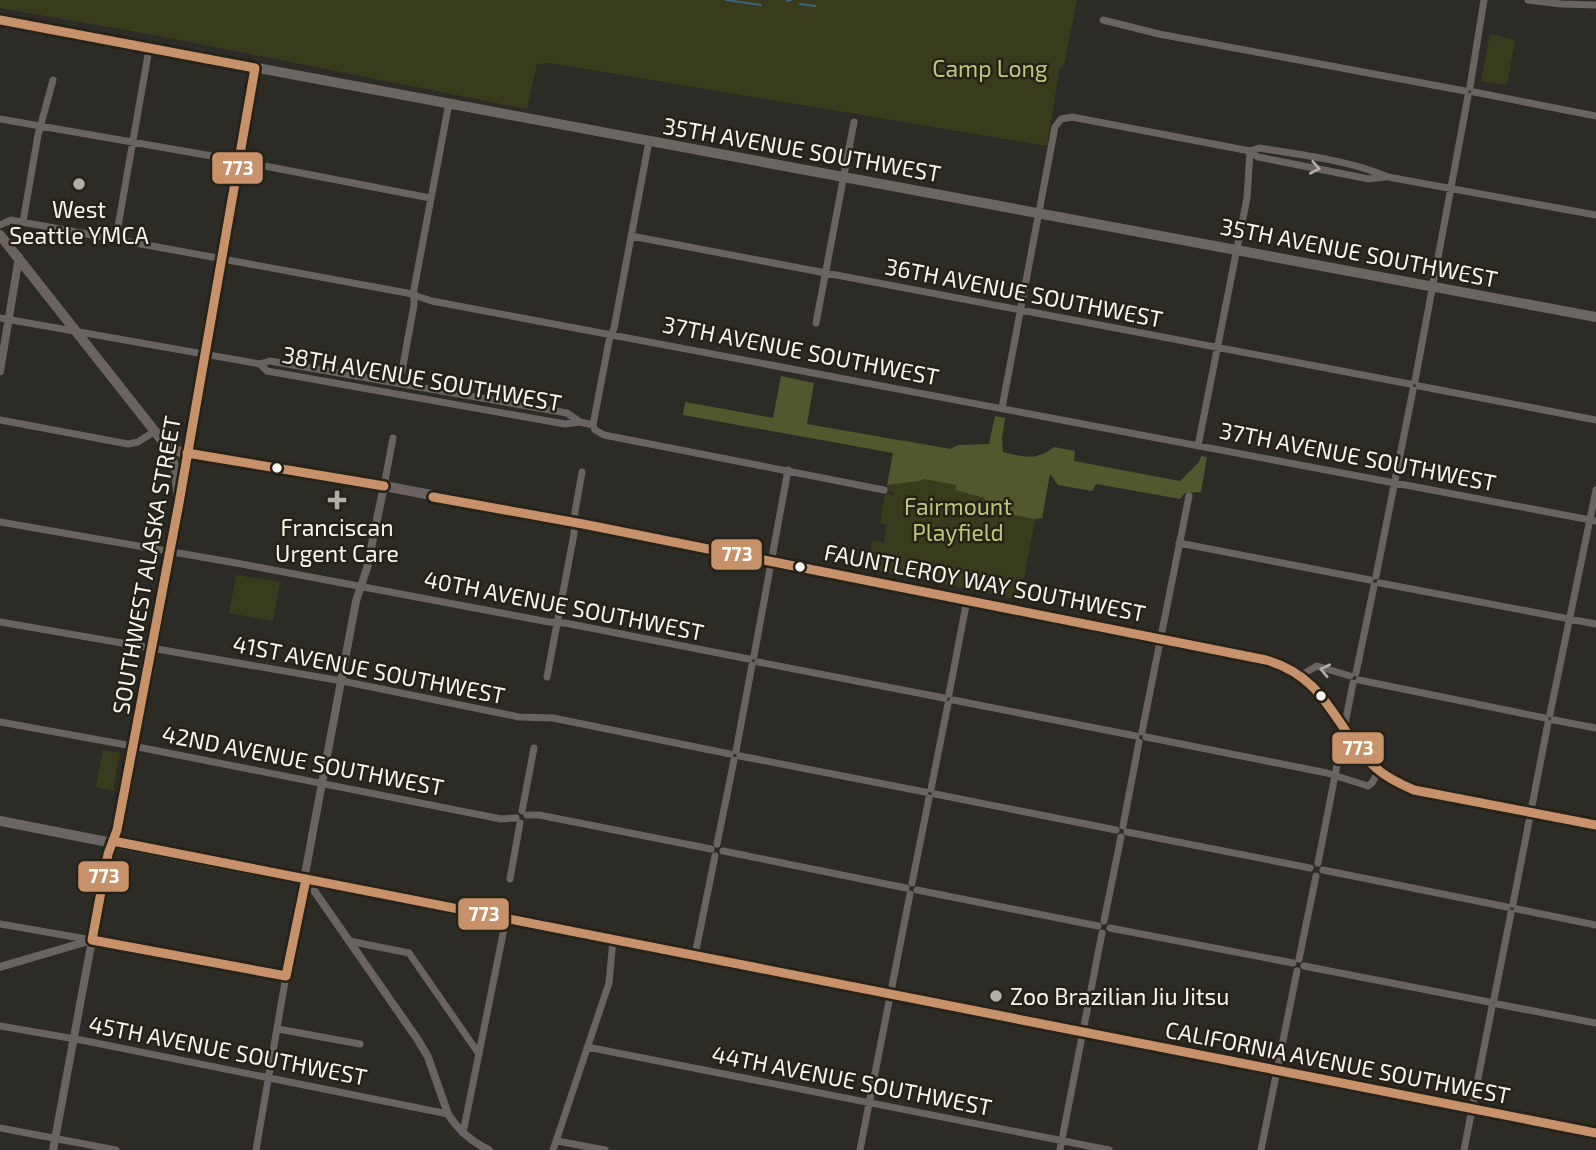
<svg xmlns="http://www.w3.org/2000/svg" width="1596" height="1150" font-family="'Exo 2',sans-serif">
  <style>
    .green { fill: #393c1c }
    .forest { fill: #52572e }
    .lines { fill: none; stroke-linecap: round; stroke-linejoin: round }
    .stream { stroke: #3a637d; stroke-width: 2 }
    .minor { stroke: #696361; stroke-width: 7 }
    .tertiary { stroke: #696361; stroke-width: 8 }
    .secondary { stroke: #6c6662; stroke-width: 10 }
    .primary { stroke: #6a6360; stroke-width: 10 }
    .bus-1-casing { stroke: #262218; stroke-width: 14 }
    .bus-1 { stroke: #c7916a; stroke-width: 9 }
    .oneway { stroke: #b0aca8 }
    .poi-dot { fill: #b0aea8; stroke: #262218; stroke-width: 2.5 }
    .bus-dot { fill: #f7f4ee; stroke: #262218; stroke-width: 2.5 }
    .labels { text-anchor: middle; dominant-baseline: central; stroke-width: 5; stroke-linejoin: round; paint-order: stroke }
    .park-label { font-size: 23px; fill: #bdc77c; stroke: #262218 }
    .street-label { font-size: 23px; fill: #f7f4ee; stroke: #262218 }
    .poi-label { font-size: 23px; fill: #f7f4ee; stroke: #262218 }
    .line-badge { stroke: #262218; stroke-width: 2.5 }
    .badge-label { font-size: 19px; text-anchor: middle; font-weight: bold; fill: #fff }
  </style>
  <rect width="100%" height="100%" fill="#2c2b26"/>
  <!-- green -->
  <path class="green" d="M0,0H1077L1064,65L1059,71L1047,146L551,63L537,64L527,109L159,36L0,8Z
    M1490,34L1515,40L1507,85L1481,81Z
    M904,440L1045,467L1020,600L867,569L872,541L884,543L887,525L880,523L885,493L893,495L894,492L886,490L887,485L895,484Z
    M236,575L280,582L273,621L229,613Z
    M103,750L120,753L113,791L96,787Z"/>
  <!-- forest -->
  <path class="forest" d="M781,376L814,383L807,424L950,449L958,445L989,444L995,416L1005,418L1002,438L1003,452C1023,457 1037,461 1054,447L1075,451L1074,461L1180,481L1199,462L1201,456L1207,457L1201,492L1185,493L1180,499L1096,484L1092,491L1058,485L1050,474L1042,518L1035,519L984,509L985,498L955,490L956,485L924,479L919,481L887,485L893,453L683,415L685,402L773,418Z"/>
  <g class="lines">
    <!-- stream -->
    <path class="stream" d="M726,0L761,5
      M787,1L791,0
      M800,4L815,6"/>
    <!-- minor -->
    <path class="minor" d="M1528,0L1561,4L1596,5
      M1103,20L1159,34L1465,91
      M1470,87L1484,0
      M1474,92L1596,116
      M0,119L229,159L430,198
      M1250,151L1258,157L1369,179L1385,177
      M23,222L38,135L53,80
      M0,225L11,220L407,293L432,301L1596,521
      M631,236L1410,384
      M116,238L149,49
      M0,318L260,364L270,361L567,413L580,422L593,425L595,430L604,435L884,490
      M816,323L854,122
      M260,364L267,371L565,424L580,422
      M402,371L414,305V289L449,103
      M1415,381L1468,96
      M1419,386L1596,420
      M1002,408L1055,127L1061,119L1072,117L1250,151L1259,148C1302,155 1348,160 1388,177L1596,215
      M0,420L128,444L138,442L155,431
      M593,425L609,341L614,328L649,141
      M1198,446L1247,198L1250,151
      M384,486L393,438
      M0,522L236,563L549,622L565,623L749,659
      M1179,543L1370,580
      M1376,576L1413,390
      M1380,583L1596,624
      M0,622L342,681L519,717L553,718L730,754
      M754,656L788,470
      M758,662L944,698
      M1356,673L1374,586
      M1301,675L1317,666L1350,676
      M547,677L574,534L575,512L582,472
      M1359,680L1545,718
      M949,694L967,600
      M953,700L1136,736
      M1550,714L1596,490
      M1554,720L1596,728
      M0,722L143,748L501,819L516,818
      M1142,732L1189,496
      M1146,737L1327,773L1368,786L1372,783L1378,772
      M736,751L752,665
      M740,756L925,792
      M931,789L948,704
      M935,794L1116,830
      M522,811L534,748
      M527,815H539L711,849
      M1123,826L1139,742
      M1127,832L1310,868
      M717,844L734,760
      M723,851L906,888
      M1318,863L1353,683
      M1323,870L1507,907
      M510,879L520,823
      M912,883L929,798
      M917,890L1098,926
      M1513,904L1548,723
      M1517,909L1596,925
      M1104,921L1121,837
      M0,924L92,940
      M1110,928L1293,963
      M349,941L409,953L479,1054
      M695,955L715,856
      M1299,959L1316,876
      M1304,966L1489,1002
      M1494,999L1511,913
      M1497,1004L1596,1023
      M0,1026L81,1040L448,1114
      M278,1029L360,1044
      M587,1047L1109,1150
      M0,1128L116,1150
      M463,1133L506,919
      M557,1141L605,1150
      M256,1150L286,976
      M553,1150L609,983L613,940
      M860,1150L910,894
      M1060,1150L1102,933
      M1261,1150L1297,971
      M1464,1150L1492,1007"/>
    <!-- tertiary -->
    <path class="tertiary" d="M0,371L19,257
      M187,453L255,68
      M306,879L418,1040L428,1057L448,1114C458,1130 472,1142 489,1150
      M0,967L92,940L286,976L356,601L367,568L384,486
      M53,1150L92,940"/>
    <!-- secondary -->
    <path class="secondary" d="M0,20L1596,317
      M0,821L1596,1133
      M92,940L108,854L117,830L187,453"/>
    <!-- primary -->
    <path class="primary" d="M0,235L164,443L180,452L384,486L574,522L1260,658C1275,662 1289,666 1301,675C1346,710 1354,771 1414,790L1596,825
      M165,445L176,469L179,503"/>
    <!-- bus-1 casing -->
    <g class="bus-1-casing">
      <path id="bus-1" d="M0,20L255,68L179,503L117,830L108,854L92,940L286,976L306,879
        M187,453L384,486
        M433,497L583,524L1266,660C1329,678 1334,729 1376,768C1387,778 1400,784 1414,790L1596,825
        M113,841L1596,1133"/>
    </g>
    <!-- bus-1 -->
    <use href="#bus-1" class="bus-1"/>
  </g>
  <!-- one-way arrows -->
  <defs><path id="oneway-chevron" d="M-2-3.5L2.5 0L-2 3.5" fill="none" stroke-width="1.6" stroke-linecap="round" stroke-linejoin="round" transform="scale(1.75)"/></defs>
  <g class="oneway">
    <use href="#oneway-chevron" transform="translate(1315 168) rotate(11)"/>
    <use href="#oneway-chevron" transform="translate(1325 670) rotate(-168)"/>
  </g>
  <!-- markers -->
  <g class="poi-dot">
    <circle cx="79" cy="184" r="7"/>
    <path d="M333.5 489.5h7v7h7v7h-7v7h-7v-7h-7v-7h7z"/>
    <circle cx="996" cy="996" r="7"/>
  </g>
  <g class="bus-dot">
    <circle cx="277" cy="468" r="6"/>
    <circle cx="800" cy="567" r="6"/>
    <circle cx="1321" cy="696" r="6"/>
  </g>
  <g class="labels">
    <!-- park labels -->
    <g class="park-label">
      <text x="990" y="68">Camp Long</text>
      <text x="958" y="506">Fairmount<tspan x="958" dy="26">Playfield</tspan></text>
    </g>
    <!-- street labels -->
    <g class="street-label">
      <text transform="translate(802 149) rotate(10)">35TH AVENUE SOUTHWEST</text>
      <text transform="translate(1359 252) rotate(11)">35TH AVENUE SOUTHWEST</text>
      <text transform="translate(1024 292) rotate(11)">36TH AVENUE SOUTHWEST</text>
      <text transform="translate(801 350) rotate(11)">37TH AVENUE SOUTHWEST</text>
      <text transform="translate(422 378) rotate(10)">38TH AVENUE SOUTHWEST</text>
      <text transform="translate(1358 456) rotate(11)">37TH AVENUE SOUTHWEST</text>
      <text transform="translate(146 565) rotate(-80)">SOUTHWEST ALASKA STREET</text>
      <text transform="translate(985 582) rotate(11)">FAUNTLEROY WAY SOUTHWEST</text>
      <text transform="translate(564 605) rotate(11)">40TH AVENUE SOUTHWEST</text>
      <text transform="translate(369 669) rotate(11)">41ST AVENUE SOUTHWEST</text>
      <text transform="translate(303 760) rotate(11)">42ND AVENUE SOUTHWEST</text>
      <text transform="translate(228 1050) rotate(11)">45TH AVENUE SOUTHWEST</text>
      <text transform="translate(1338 1062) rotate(11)">CALIFORNIA AVENUE SOUTHWEST</text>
      <text transform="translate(852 1080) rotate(11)">44TH AVENUE SOUTHWEST</text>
    </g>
    <!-- poi labels -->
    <g class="poi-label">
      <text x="79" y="209">West<tspan x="79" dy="26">Seattle YMCA</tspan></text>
      <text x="337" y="527">Franciscan<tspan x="337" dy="26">Urgent Care</tspan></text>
      <text x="1010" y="996" text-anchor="start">Zoo Brazilian Jiu Jitsu</text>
    </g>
  </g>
  <g class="line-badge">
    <rect x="211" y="151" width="53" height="34" rx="7" fill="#c7916a"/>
    <rect x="710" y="538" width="53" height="33" rx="7" fill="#c7916a"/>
    <rect x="1331" y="731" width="54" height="34" rx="7" fill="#c7916a"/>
    <rect x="77" y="860" width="53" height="33" rx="7" fill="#c7916a"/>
    <rect x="457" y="897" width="53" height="34" rx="7" fill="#c7916a"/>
  </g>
  <g class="badge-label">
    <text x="238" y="175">773</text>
    <text x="737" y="561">773</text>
    <text x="1358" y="755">773</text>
    <text x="104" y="883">773</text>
    <text x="484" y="921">773</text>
  </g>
</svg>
